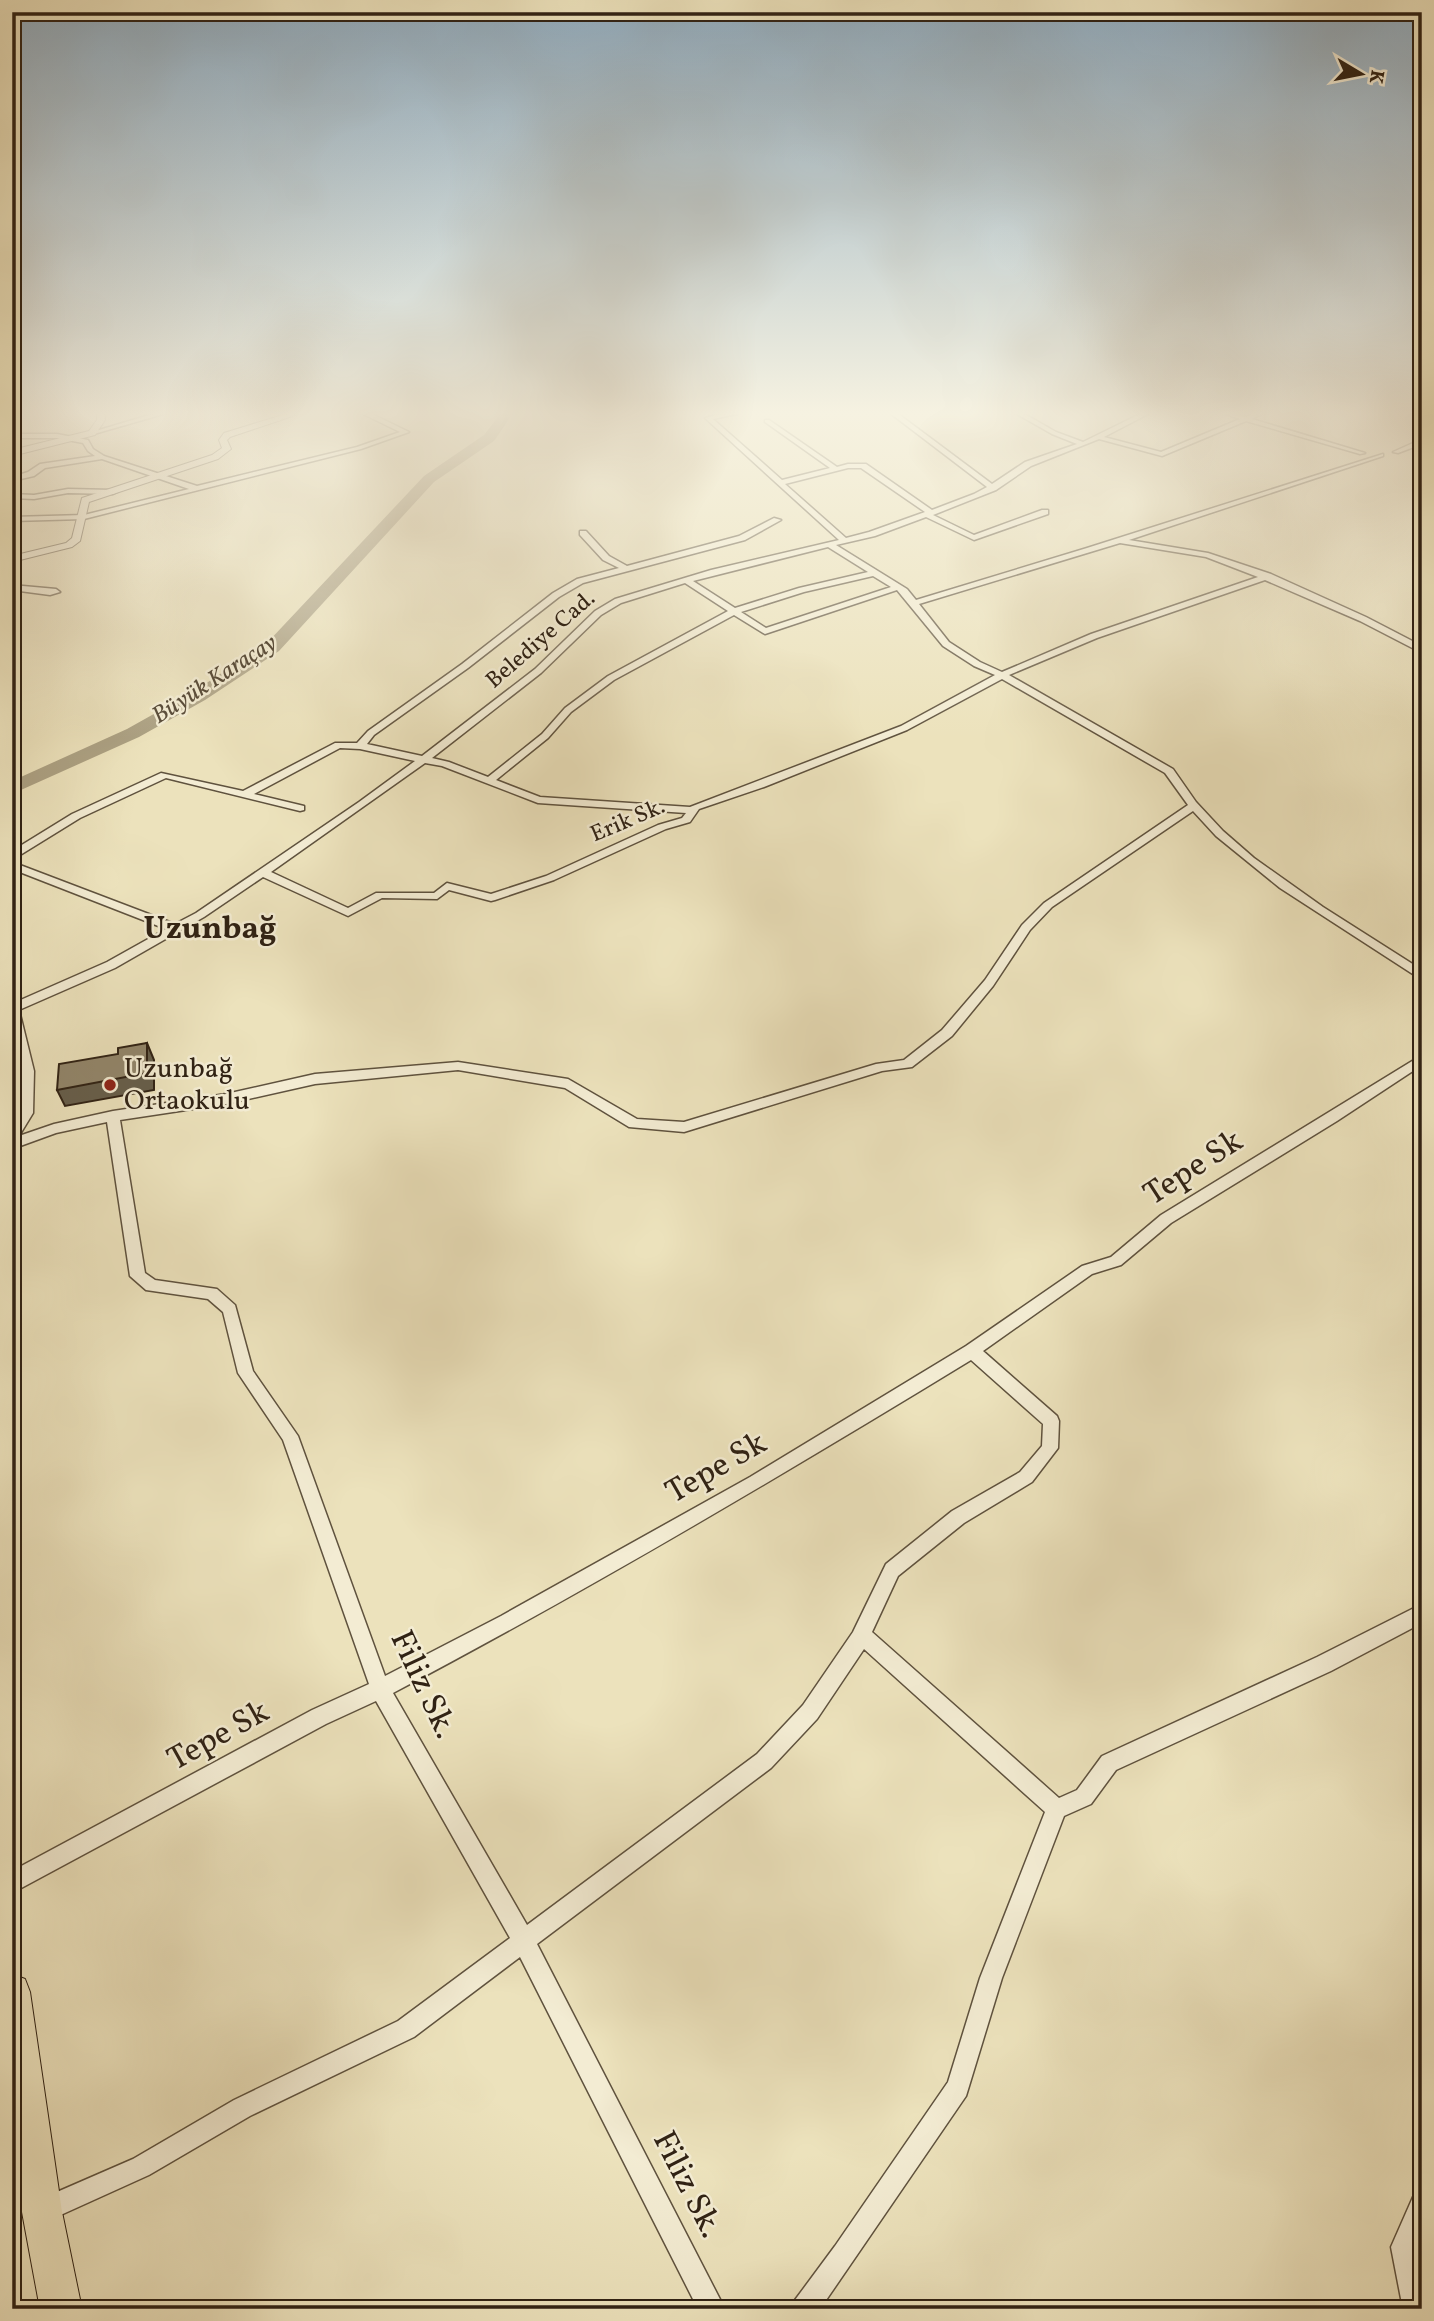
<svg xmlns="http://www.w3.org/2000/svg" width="1434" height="2321" font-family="Vollkorn,serif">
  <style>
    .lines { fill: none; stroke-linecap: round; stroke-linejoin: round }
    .river { fill: #aca183; fill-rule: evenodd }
    .minor-casing { stroke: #5f523e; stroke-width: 3 }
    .tertiary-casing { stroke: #5f523e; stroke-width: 2 }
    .trunk-casing { stroke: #302214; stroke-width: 2 }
    .minor { fill: #f3ecd3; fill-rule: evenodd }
    .tertiary { fill: #f3ecd3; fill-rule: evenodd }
    .trunk { fill: #ece2bc; fill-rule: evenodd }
    .shaded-wall { fill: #665e4b; stroke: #302214; stroke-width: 2 }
    .building { fill: #92866b; stroke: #302214; stroke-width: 2 }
    .poi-dot { fill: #8f2418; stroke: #f3ecd3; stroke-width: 2.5 }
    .labels { text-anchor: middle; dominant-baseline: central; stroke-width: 5; stroke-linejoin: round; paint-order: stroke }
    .far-street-label { font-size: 23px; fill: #302214; stroke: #f3ecd3 }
    .far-water-label { font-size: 24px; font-style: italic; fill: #5b4e3b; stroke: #f3ecd3 }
    .poi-label { font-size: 28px; fill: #302214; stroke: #f3ecd3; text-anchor: start }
    .quarter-label { font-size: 32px; font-weight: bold; fill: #302214; stroke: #f3ecd3 }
    .near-street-label { font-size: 33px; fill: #302214; stroke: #f3ecd3 }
  </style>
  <rect width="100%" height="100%" fill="#ece2bc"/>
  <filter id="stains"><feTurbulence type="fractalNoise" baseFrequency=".00286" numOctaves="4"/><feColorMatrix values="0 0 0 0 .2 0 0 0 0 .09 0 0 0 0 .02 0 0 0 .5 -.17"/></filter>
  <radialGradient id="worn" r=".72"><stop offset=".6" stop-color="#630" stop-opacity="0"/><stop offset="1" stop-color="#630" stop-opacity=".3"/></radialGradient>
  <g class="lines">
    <!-- river -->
    <path class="river" d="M501,413H513L494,441L434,482L279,651L205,700L139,737L12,794V781L127,729L193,692L267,643L424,476L484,435Z"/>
    <!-- minor casing -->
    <g class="minor-casing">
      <path id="minor" d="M156,413H167L94,434L89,433Z
        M361,413H370L409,432L361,449L84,519L12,521V517L84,515L189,489L102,459L45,468L34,476L12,481V477L28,472L40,464L95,456L88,451L83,443L57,438H12V434H57L88,440L93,449L104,456L197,486L357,447L400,432Z
        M725,413H741L713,419L782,480L830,468L765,422V420H769L837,467L848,464H866L932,510L974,494L987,487L890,413H897L992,484L1025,462L1077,444L1052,434L1015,413H1023L1056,432L1083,442L1142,413H1150L1104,437L1161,452L1240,419L1223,413L1246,417L1254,413H1263L1252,419L1365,453L1360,454L1246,421L1162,456L1099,439L1031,466L996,490L933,515L974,535L1042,510H1048V514L974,540L926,517L875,536L836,545L907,589L916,600L1087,548L1383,454V456L1129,540L1208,553L1271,574L1366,617L1422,646V653L1360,621L1265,580L1097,638L1009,675L1173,769L1196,802L1223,831L1254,858L1323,907L1422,970V980L1280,888L1216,836L1193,811L1052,907L1030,930L993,986L952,1036L912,1067L882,1071L684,1132L629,1127L565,1088L458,1070L315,1084L226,1104L120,1120L145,1273L155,1280L217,1289L235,1305L253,1371L298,1436L385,1676L501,1616L750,1477L966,1346L1082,1266L1111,1257L1161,1215L1422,1055V1065L1337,1121L1171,1223L1121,1265L1092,1274L983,1351L1057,1416L1059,1421L1058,1448L1032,1482L964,1523L898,1576L872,1632L1059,1798L1077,1790L1102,1756L1317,1657L1422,1604V1623L1331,1671L1116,1770L1091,1804L1064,1816L1002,1978L966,2096L820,2309H791L795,2300L835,2246L948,2082L980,1978L1045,1812L864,1649L817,1719L771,1768L537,1944L725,2309H698L520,1957L414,2037L250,2116L149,2175L43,2223L34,2220L31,2211L34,2202L133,2159L234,2100L398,2021L510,1938L376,1701L326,1724L12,1893V1871L312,1710L369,1684L283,1440L238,1373L223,1312L208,1299L146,1290L130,1276L107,1122L56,1133L12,1149V1124L19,1113L20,1071L12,1034V1001L16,1002L107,962L166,929L12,869V862L175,924L196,913L359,802L415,761L360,749L340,748L254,794L304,806V810L300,811L166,778L80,818L12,860V851L72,814L161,773L243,791L335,743H357L368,731L462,664L553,593L577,579L619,568L603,560L580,535V531H586L609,556L627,566L739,536L774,518L781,520L745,540L583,583L559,597L468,668L374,735L367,744L422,756L535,669L595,611L615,599L711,570L839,540L705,418ZM848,468H861L925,512L869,532L846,538L785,484ZM1120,543L1206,557L1258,577L1091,634L1002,672L980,662L949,642L919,604ZM828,547L868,572L799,588L735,608L693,581ZM873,576L891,587L766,628L741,612L804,592ZM685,583L728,611L608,676L565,708L542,734L488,777L449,762L432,758L541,673L601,615L621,603ZM897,590L943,646L974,666L995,675L901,726L690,807L540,797L496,780L548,738L571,712L614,680L734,615L765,634ZM1002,679L1165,773L1188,805L1044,903L1022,925L985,980L942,1030L904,1060L876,1064L684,1122L637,1119L568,1079L458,1062L315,1074L226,1094L113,1111L54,1124L19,1136L33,1113L34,1071L19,1010L115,968L204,917L263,877L348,916L382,898L437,899L449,890L491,901L495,900L554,880L666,829L690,822L699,809L764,787L907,730ZM425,763L442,766L538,803L686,813L682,818L658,825L546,876L491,894L447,883L434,893H376L348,908L271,872ZM971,1360L1043,1424L1042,1446L1020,1472L952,1511L886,1564L853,1632L803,1705L757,1754L527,1925L393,1693C590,1589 781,1476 971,1360Z
        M1422,439V444L1398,453L1393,452Z
        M68,489L113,490L117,492L113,494L68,493L34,499L12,498V494L34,495Z
        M12,585L56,589L60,592L50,595L12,590Z
        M1422,2194V2234L1416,2248L1422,2277V2309H1403L1391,2247L1413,2197Z"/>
    </g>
    <!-- tertiary casing -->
    <g class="tertiary-casing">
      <path id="tertiary" d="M97,413H105V420L95,435L12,456V450L89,431L97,420Z
        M289,413H302L230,437L227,440L231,449L218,459L89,502L80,541L72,547L12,562V556L66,543L72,538L82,498L212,455L222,448L219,440L224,433Z"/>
    </g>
    <!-- trunk casing -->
    <g class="trunk-casing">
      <path id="trunk" d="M12,1974L25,1979L30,1992L62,2212L82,2309H40L22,2212L12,2135Z"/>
    </g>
    <!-- minor -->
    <use href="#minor" class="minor"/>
    <!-- tertiary -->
    <use href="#tertiary" class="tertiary"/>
    <!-- trunk -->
    <use href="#trunk" class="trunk"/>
  </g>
  <!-- shaded-wall -->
  <path class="shaded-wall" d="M147,1043L154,1060V1090L65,1106L57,1090Z"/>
  <!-- building -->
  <path class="building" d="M147,1043V1073L57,1090L59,1064L118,1054V1048Z"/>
  <!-- sky -->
  <linearGradient id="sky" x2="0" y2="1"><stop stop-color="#90acc0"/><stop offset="0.56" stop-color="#f6f2e1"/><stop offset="1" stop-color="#f6f2e1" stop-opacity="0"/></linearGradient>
  <rect width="1434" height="738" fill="url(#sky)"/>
  <!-- markers -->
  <circle class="poi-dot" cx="110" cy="1085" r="7"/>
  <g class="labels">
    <!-- far-street labels -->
    <g class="far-street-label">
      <text transform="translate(541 640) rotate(-41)">Belediye Cad.</text>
      <text transform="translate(628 821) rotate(-23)">Erik Sk.</text>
    </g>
    <!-- far-water labels -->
    <g class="far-water-label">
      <text transform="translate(215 680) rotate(-33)">Büyük Karaçay</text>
    </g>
    <!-- poi labels -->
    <g class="poi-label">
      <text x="124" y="1069">Uzunbağ<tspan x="124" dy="32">Ortaokulu</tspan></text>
    </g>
    <!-- quarter labels -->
    <g class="quarter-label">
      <text x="210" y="930">Uzunbağ</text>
    </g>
    <!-- near-street labels -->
    <g class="near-street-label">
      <text transform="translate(1194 1169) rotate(-33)">Tepe Sk</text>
      <text transform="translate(717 1469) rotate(-30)">Tepe Sk</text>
      <text transform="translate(422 1685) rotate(65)">Filiz Sk.</text>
      <text transform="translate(219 1737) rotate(-29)">Tepe Sk</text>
      <text transform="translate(686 2185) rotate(63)">Filiz Sk.</text>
    </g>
  </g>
  <!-- margin -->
  <rect width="1434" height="2321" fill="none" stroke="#ece2bc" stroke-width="42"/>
  <rect x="14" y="14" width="1406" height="2293" fill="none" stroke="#302214" stroke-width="3.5"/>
  <rect x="21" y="21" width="1392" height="2279" fill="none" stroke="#302214" stroke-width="2"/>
  <!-- north arrow -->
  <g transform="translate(1361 74) rotate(100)" stroke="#f3ecd3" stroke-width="5" paint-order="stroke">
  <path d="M0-5L12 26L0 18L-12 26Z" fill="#302214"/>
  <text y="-10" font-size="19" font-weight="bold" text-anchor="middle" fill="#302214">K</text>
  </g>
  <rect width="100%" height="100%" filter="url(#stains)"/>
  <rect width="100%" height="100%" fill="url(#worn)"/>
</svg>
